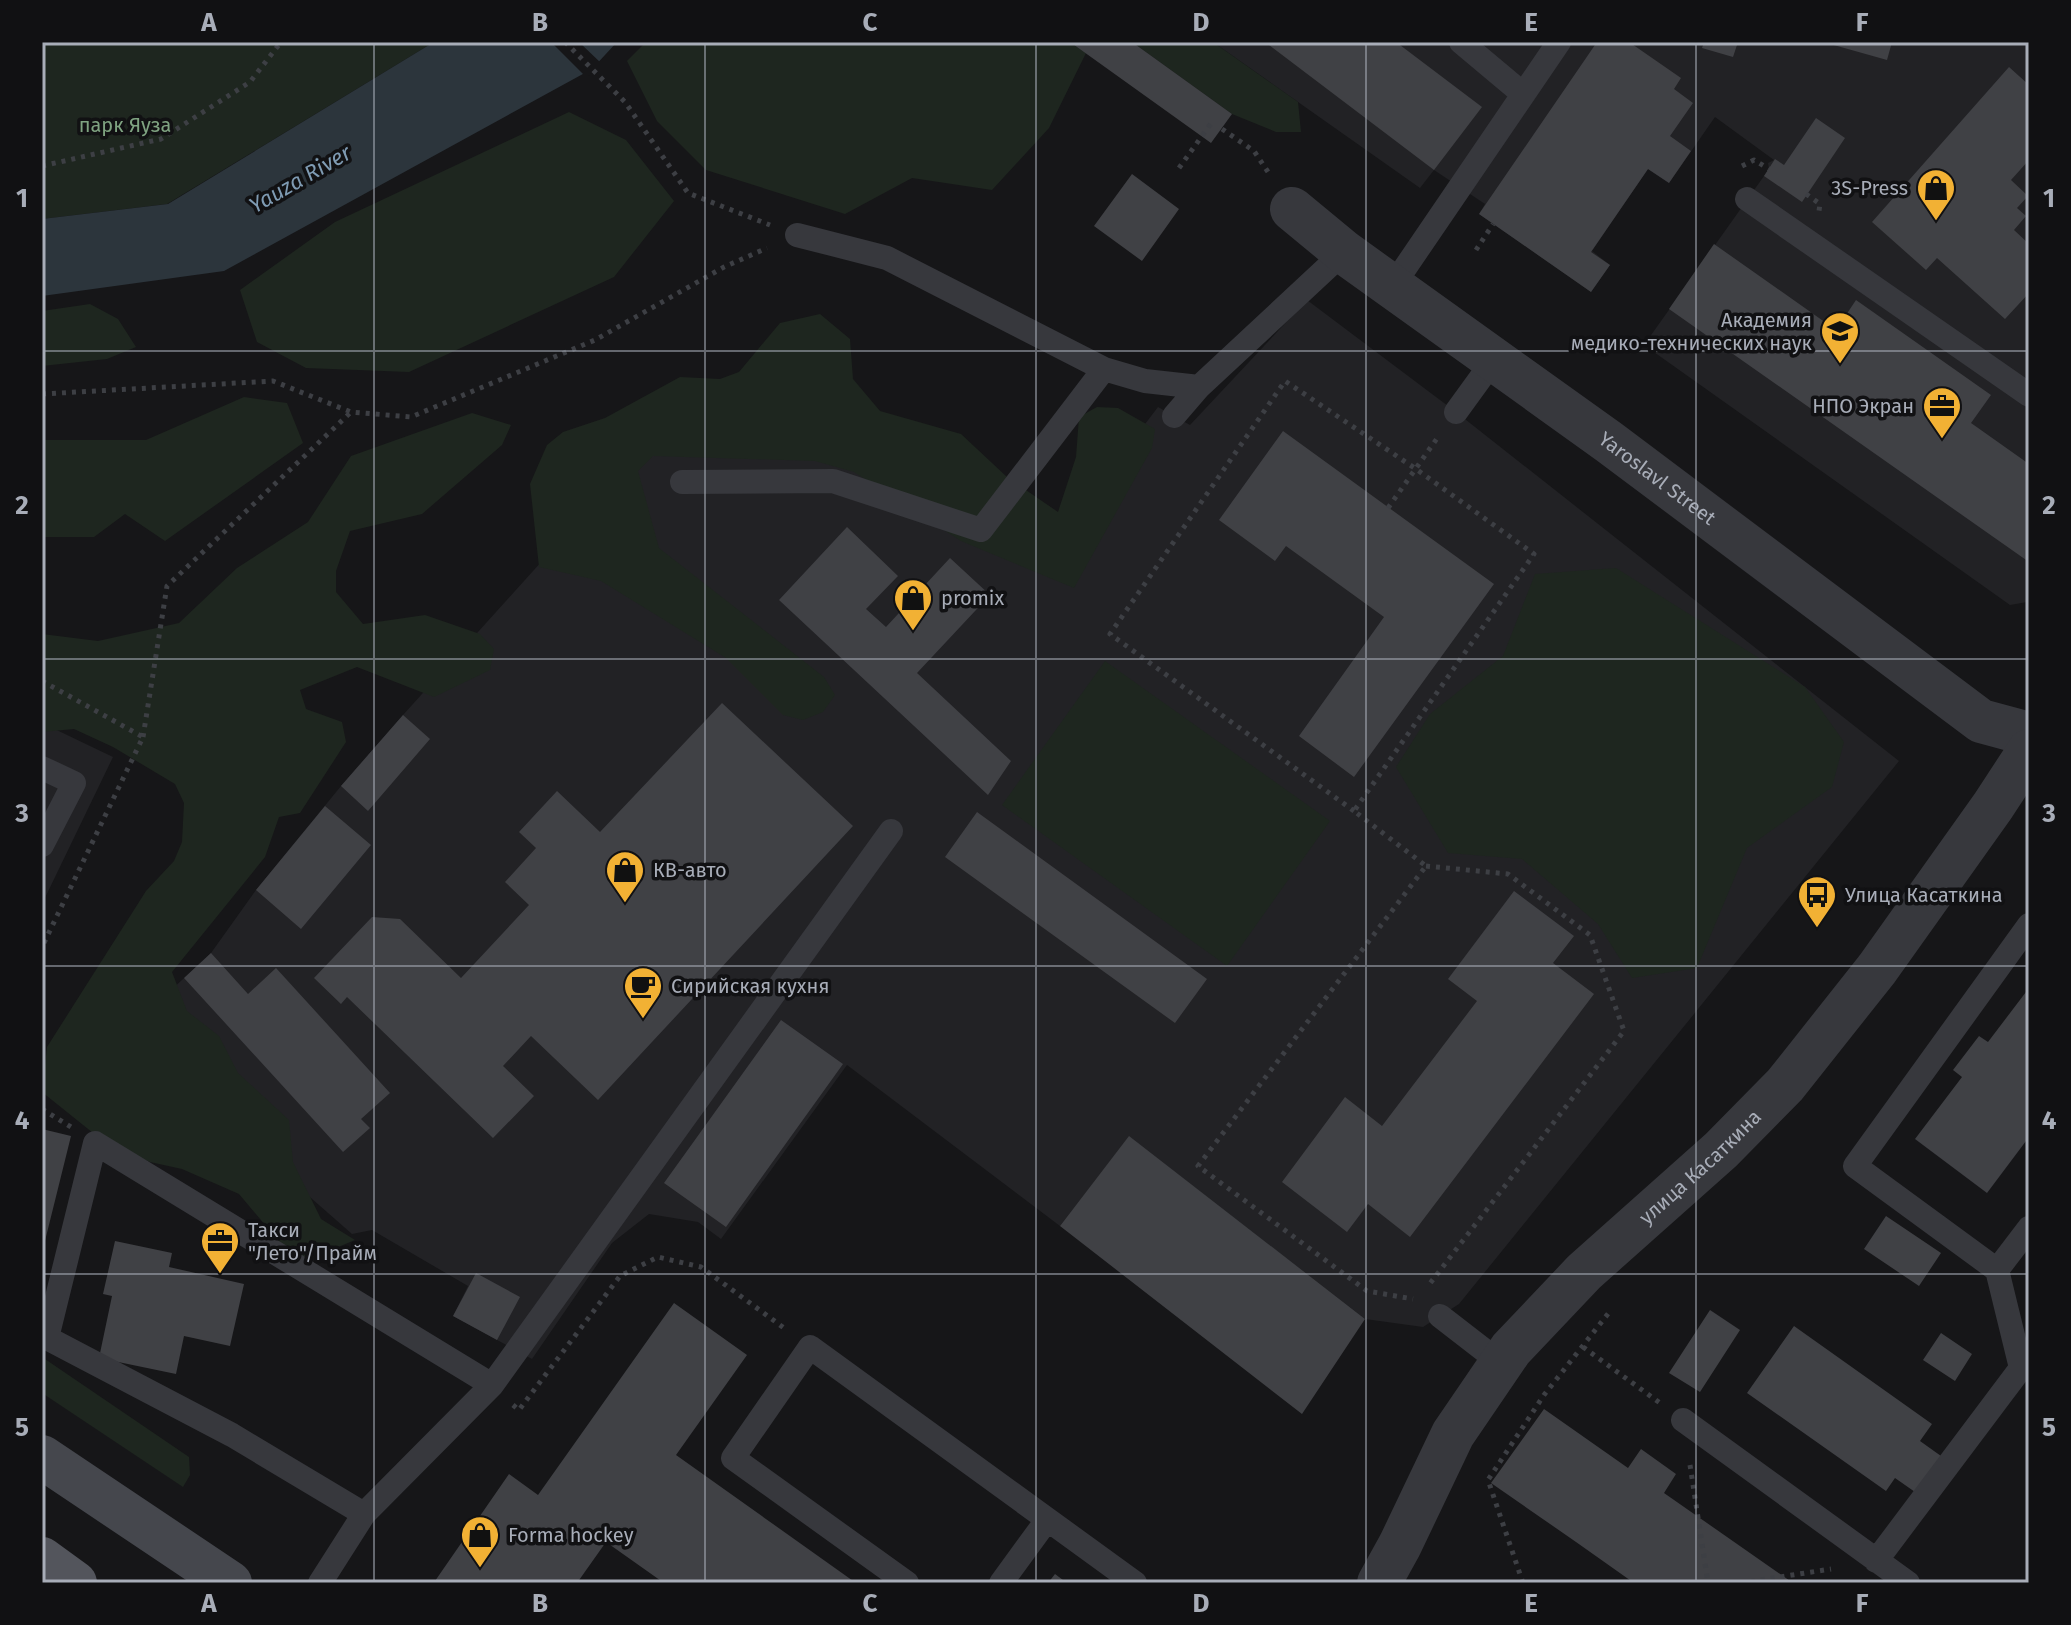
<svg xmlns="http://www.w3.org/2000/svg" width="2071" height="1625" font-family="'Fira Sans',sans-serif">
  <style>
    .built { fill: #222225 }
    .green { fill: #1e261f }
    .water { fill: #2c353c }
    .pier { fill: #161618 }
    .building { fill: #404145 }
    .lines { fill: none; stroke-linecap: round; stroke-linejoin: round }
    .path { stroke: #3d3f44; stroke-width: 5; stroke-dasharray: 4 6; stroke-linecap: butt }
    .service { stroke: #37383d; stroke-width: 24 }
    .minor { stroke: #37383d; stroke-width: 44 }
    .tertiary { stroke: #37383d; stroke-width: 44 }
    .secondary { stroke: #45474d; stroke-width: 44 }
    .primary { stroke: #53555c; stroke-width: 44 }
    .grid { fill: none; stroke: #a8adb8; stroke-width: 2; stroke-opacity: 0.55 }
    .labels { text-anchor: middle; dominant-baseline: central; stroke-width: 7; stroke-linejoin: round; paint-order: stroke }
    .park-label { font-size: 20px; fill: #7fa381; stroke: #111113 }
    .poi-label { font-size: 20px; fill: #a8adb8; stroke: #111113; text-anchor: start }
    .street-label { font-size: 20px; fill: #a8adb8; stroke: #111113 }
    .water-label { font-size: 22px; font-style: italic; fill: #7f9bb3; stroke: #111113 }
    .neatline { fill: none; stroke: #a8adb8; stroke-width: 3 }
    .grid-label { font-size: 26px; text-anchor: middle; font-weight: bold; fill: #a8adb8 }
  </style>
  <rect width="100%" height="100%" fill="#161618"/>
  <!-- built -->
  <path class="built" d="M1213,42H2029V598L2027,602L2010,605L1644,345L1764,176L1769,169L1768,163L1774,160L1715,117L1669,183L1648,169L1592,251L1610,265L1591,292L1479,214L1485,204L1434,170L1420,188Z
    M1307,300L1456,412L1899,761L1459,1304L1423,1327L1365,1319L1129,1137L1060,1226L847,1065L721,1239L698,1222L649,1214L612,1243L532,1359L453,1316L468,1286L372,1230L352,1234L124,1034L211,953L256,890L341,786L403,715L663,427H890L1062,533L1158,407L1190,425Z
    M42,723L113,757L42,904Z"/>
  <!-- green -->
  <path class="green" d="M42,42H434L167,204L42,219Z
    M646,42H1070L1086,53L1049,128L992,190L912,178L845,214L706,170L657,121L627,61Z
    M1132,42H1213L1298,102L1301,132H1276L1232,114Z
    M569,112L626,140L674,201L614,277L409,372L306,368L257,342L240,290L335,222Z
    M90,304L118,319L136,347L107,359L42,366V311Z
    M820,314L850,339L853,379L880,411L961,434L1007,477L1058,512L1076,457L1079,417L1097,407L1118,408L1155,429L1152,448L1074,588L961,541L854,472L815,461L653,456L638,471L659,548L824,677L835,695L823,712L803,720L783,715L726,658L601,581L539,567L530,484L547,445L563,432L605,418L680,377L720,379L739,372L780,323Z
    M244,397L287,403L303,443L165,541L125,514L94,537H42V440H146Z
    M472,413L511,425L502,445L422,514L350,531L336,571V592L363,624L425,615L480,634L494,649L490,670L434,697L357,667L300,690L306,709L342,722L346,742L300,813L279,817L265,857L172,972L187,1011L219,1036L238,1073L289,1120L293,1162L321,1219L355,1240L295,1265L293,1258L239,1194L182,1169L150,1162L103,1141L42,1092L47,1047L146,891L174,861L182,842L184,803L175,784L113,747L74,729L42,732V634L98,641L179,623L237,568L308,522L351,456Z
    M1616,568L1805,687L1844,742L1832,787L1747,848L1697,968L1632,978L1598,924L1522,859L1448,853L1396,767L1430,714L1503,656L1535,574Z
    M1105,661L1330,821L1227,966L1002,805Z
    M42,1357L189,1457L190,1475L183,1487L42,1393Z"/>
  <!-- water -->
  <path class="water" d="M434,42H617L592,69L224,271L42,296V219L168,204Z"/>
  <!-- pier -->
  <path class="pier" d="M551,42H579L602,64L594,72L586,77Z"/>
  <!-- building -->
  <path class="building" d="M1070,42H1132L1232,114L1211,143Z
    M1265,42H1396L1482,107L1434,170Z
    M1597,42H1629L1681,78L1674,89L1693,103L1670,136L1691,151L1669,183L1648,169L1591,252L1610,265L1591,292L1479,214Z
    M1704,42H1738L1733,57L1702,48Z
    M1823,42H1892L1887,60Z
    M2009,67L2029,85V160L2011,180L2028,196L2017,208L2026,216L2014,230L2029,244V293L2005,319L1937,258L1926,270L1872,222Z
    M1816,118L1845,138L1802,202L1764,176L1775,159L1784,165Z
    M1132,174L1179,209L1142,261L1094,226Z
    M1714,244L1836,330L1856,300L1991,395L1971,423L2029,464V562L1669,309Z
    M1283,431L1494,584L1354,777L1299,736L1384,617L1286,546L1275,561L1219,520Z
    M847,527L898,576L866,609L886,627L950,558L990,595L917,673L1011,761L988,795L779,600Z
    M722,703L853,826L598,1100L531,1036L503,1066L534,1096L493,1138L347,997L341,1004L314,978L372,917L400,919L461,978L529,905L505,882L536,848L519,832L557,791L600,832Z
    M403,715L430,739L368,811L341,786Z
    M325,806L371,845L301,929L256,890Z
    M977,812L1207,979L1175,1023L945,857Z
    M1514,891L1574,936L1553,963L1594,994L1410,1237L1368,1204L1347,1232L1282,1182L1345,1097L1382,1126L1477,1001L1448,979Z
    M211,953L248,994L276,968L390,1093L361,1119L370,1128L343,1152L184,978Z
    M2029,988V1137L1987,1193L1915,1139L1962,1077L1953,1070L1979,1036L1988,1042Z
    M781,1020L843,1064L726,1227L664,1183Z
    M42,1129L71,1136L43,1249H42Z
    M1129,1136L1365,1319L1302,1414L1060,1226Z
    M1886,1216L1941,1253L1919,1286L1864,1249Z
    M115,1241L172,1253L169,1267L244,1284L230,1346L184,1336L176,1374L99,1358L112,1296L103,1294Z
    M476,1273L520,1297L497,1340L453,1316Z
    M674,1303L747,1355L676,1455L856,1583H664L606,1542L577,1583H438L435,1581L509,1474L538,1495Z
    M1710,1310L1740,1330L1700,1392L1669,1373Z
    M1794,1326L1932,1424L1920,1441L1941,1456L1915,1492L1895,1478L1886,1491L1747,1393Z
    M1941,1333L1972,1354L1955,1381L1923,1360Z
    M1544,1409L1628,1468L1641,1449L1676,1474L1664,1493L1793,1583H1634L1576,1542L1491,1483Z
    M1055,1574L1067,1583H1048Z"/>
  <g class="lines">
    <!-- path -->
    <path class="path" d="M565,42L625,102L688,193L770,225
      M1222,129L1254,151L1270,175
      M42,166L161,139L250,82L281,42
      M1742,166L1754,160L1769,169
      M1179,168L1212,122
      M1806,194L1820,204L1819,211
      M1476,250L1493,224
      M42,394L273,381L351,412L411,417L595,340L724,267L767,248
      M1388,508L1438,437
      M42,681L143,737L42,947
      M143,737L167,586L351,412
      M1354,811L1110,634L1285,381L1416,469L1534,554L1354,811L1426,866L1198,1166L1367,1291L1413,1299
      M1426,866L1508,874L1590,935L1624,1031L1428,1286
      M42,1109L71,1127
      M1583,1347L1660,1403
      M513,1405L519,1410L620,1276L658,1257L701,1267L784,1328
      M1690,1465L1708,1583
      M1523,1583L1488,1480L1544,1395L1611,1310
      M1741,1583L1831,1569"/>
    <!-- service -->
    <path class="service" d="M1461,42L1523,94
      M1747,199L2029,395
      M797,235L887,258L1104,369L1145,381L1199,387L1344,252
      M1392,287L1559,42
      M1456,412L1493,361
      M1174,416L1199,387
      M682,482L833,481L981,530L1104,369
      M42,768L74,783L42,845
      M1997,1270L1855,1166L2029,925
      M1440,1316L1502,1364
      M1683,1420L1908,1583
      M364,1514L232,1435L47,1338L95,1143L492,1385
      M1876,1561L2021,1368L1997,1270L2029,1228
      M320,1583L364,1514L492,1385L891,831
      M907,1583L733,1458L810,1347L1135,1583
      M1001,1583L1047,1520"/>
    <!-- minor -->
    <path class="minor" id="s1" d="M1292,209L1344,252L1609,442L1981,721L2029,734"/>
    <!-- tertiary -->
    <path class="tertiary" id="s2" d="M1379,1583L1400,1545L1453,1434L1511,1349L1584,1272L1721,1150L1785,1085L1877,969L1993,806L2029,751"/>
    <!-- secondary -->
    <path class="secondary" d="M42,1457L230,1583"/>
    <!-- primary -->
    <path class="primary" d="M42,1559L75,1583"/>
  </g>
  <!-- grid -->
  <path class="grid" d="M374,42V1583M705,42V1583M1036,42V1583M1366,42V1583M1696,42V1583M42,351H2029M42,659H2029M42,966H2029M42,1274H2029"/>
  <!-- icons -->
  <defs>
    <g id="shop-pin" transform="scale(2)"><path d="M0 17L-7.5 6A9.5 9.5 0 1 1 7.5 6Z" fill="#f2b134" stroke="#111113"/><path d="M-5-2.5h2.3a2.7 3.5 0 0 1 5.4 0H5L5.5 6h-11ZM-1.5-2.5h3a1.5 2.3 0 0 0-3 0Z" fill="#111"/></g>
    <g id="university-pin" transform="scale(2)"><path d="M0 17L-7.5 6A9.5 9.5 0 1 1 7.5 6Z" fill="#f2b134" stroke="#111113"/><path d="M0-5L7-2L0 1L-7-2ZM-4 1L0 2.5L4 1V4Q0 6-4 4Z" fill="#111"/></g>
    <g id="office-pin" transform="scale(2)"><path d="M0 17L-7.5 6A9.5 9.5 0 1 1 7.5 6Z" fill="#f2b134" stroke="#111113"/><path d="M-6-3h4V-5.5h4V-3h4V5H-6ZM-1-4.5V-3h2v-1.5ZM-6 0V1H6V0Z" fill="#111"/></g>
    <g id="bus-pin" transform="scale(2)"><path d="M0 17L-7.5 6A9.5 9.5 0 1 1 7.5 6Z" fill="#f2b134" stroke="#111113"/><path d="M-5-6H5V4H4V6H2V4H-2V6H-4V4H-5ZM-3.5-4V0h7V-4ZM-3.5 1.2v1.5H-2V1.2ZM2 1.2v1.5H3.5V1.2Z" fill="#111"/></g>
    <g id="cafe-pin" transform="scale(2)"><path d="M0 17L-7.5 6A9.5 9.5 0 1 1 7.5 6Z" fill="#f2b134" stroke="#111113"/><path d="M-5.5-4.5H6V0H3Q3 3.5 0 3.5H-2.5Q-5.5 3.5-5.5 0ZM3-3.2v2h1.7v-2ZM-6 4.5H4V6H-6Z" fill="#111"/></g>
  </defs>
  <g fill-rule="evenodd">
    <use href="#shop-pin" x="1936" y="188"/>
    <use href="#university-pin" x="1840" y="331"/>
    <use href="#office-pin" x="1942" y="406"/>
    <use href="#shop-pin" x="913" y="598"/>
    <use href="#shop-pin" x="625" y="870"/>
    <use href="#bus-pin" x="1817" y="895"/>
    <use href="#cafe-pin" x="643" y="986"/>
    <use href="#office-pin" x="220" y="1241"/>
    <use href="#shop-pin" x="480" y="1535"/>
  </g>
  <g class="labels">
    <!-- park labels -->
    <g class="park-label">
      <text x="125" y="125">парк Яуза</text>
    </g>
    <!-- poi labels -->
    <g class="poi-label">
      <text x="1908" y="188" text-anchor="end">3S-Press</text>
      <text x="1812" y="320" text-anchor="end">Академия<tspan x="1812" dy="23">медико-технических наук</tspan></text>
      <text x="1914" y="406" text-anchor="end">НПО Экран</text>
      <text x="941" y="598">promix</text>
      <text x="653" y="870">КВ-авто</text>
      <text x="1845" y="895">Улица Касаткина</text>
      <text x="671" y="986">Сирийская кухня</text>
      <text x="248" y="1230">Такси<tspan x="248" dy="23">"Лето"/Прайм</tspan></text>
      <text x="508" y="1535">Forma hockey</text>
    </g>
    <!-- street labels -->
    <g class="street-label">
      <text stroke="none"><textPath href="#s1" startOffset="454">Yaroslavl Street</textPath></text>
      <text stroke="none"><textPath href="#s2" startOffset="532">улица Касаткина</textPath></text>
    </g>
    <!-- water labels -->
    <g class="water-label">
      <text transform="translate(300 179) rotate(-30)">Yauza River</text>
    </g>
  </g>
  <!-- border -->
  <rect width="2071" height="1625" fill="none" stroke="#111113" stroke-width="88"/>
  <rect x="44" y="44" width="1983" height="1537" class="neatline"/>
  <g class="grid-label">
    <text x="209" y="31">A</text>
    <text x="540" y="31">B</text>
    <text x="870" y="31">C</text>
    <text x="1201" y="31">D</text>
    <text x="1531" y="31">E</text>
    <text x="1862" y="31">F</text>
    <text x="22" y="207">1</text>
    <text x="2049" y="207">1</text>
    <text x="22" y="514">2</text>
    <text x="2049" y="514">2</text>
    <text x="22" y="822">3</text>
    <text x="2049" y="822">3</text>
    <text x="22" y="1129">4</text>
    <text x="2049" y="1129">4</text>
    <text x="22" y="1436">5</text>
    <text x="2049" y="1436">5</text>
    <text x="209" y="1612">A</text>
    <text x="540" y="1612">B</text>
    <text x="870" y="1612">C</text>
    <text x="1201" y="1612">D</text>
    <text x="1531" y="1612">E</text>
    <text x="1862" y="1612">F</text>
  </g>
</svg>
